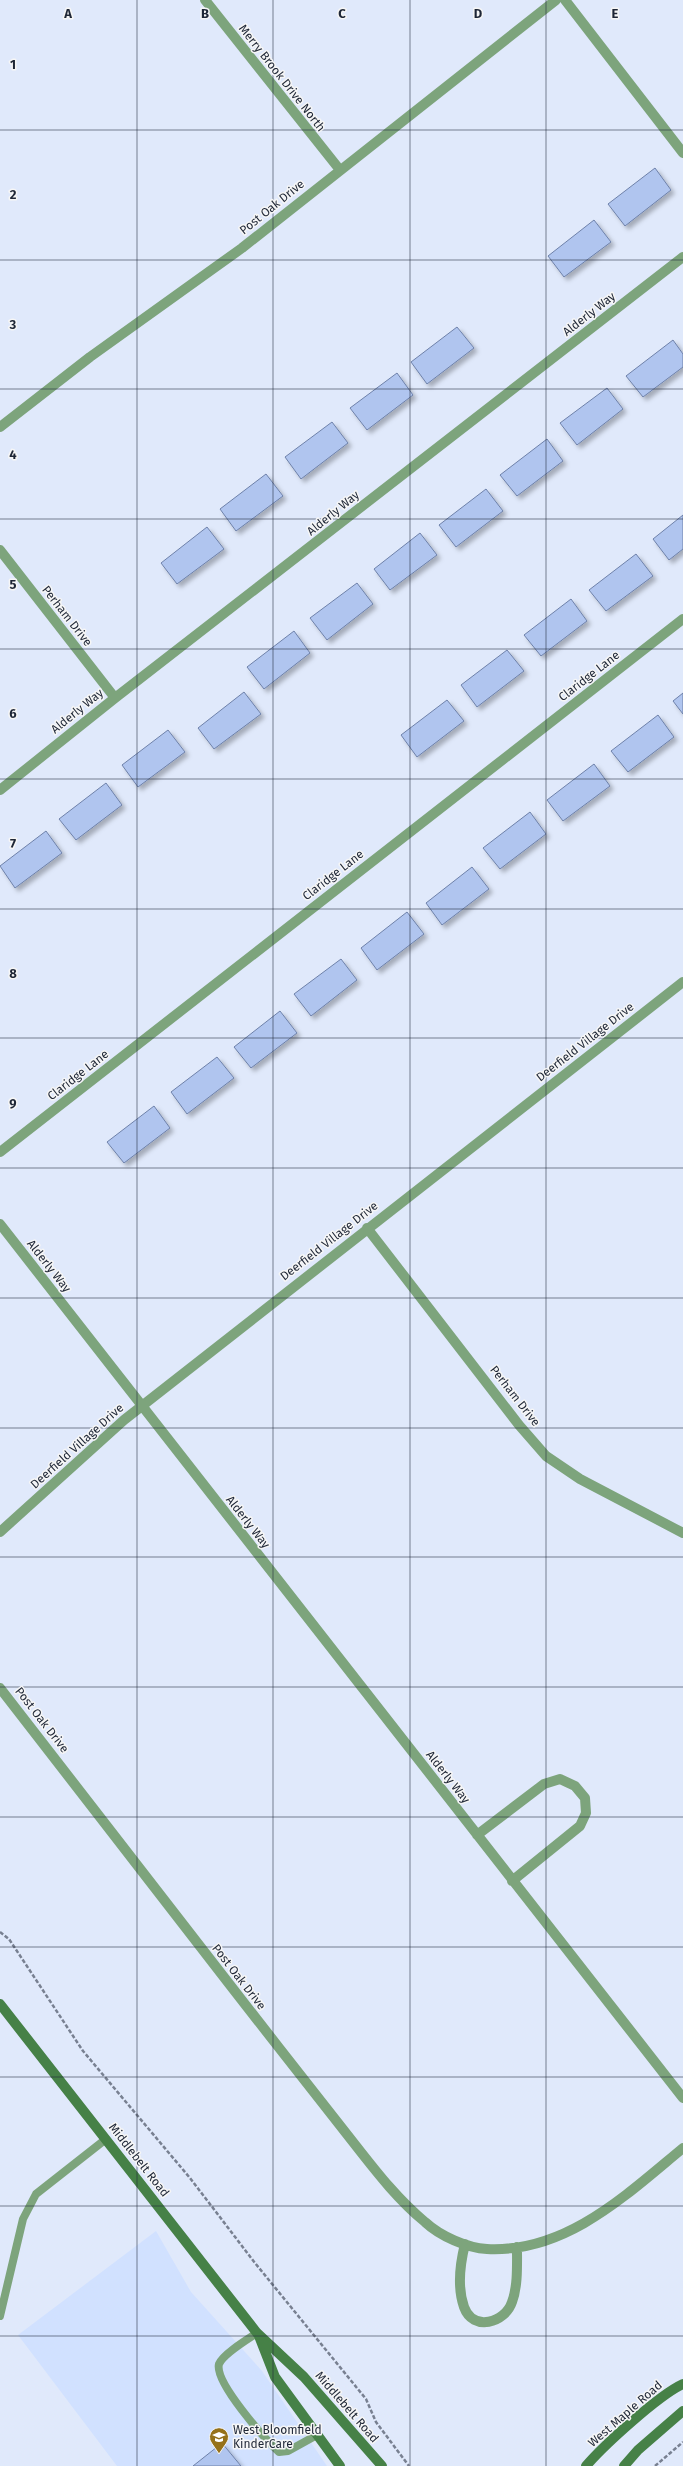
<svg xmlns="http://www.w3.org/2000/svg" width="683" height="2466" font-family="'Fira Sans',sans-serif">
  <style>
    .built { fill: #d1e1ff }
    .building { fill: #b0c5ef; stroke: #6e81a9; filter: url(#shadow) }
    .lines { fill: none; stroke-linecap: round; stroke-linejoin: round }
    .path { stroke: #788091; stroke-width: 2.5; stroke-dasharray: 4 2; stroke-linecap: butt }
    .lane { stroke: #7da47c; stroke-width: 8 }
    .street { stroke: #7da47c; stroke-width: 10 }
    .secondary { stroke: #468147; stroke-width: 10 }
    .grid { fill: none; stroke: #1e2636; stroke-width: 1; stroke-opacity: 0.55 }
    .labels { text-anchor: middle; dominant-baseline: central; stroke-width: 3; stroke-linejoin: round; paint-order: stroke }
    .street-label { font-size: 12px; fill: #1e2636; stroke: #f6f6f6 }
    .poi-label { font-size: 12px; fill: #1e2636; stroke: #f6f6f6; text-anchor: start }
    .grid-label { font-size: 13px; text-anchor: middle; font-weight: bold; fill: #1e2636; stroke: #f6f6f6; stroke-width: 3; stroke-linejoin: round; paint-order: stroke }
  </style>
  <defs>
    <filter id="shadow"><feDropShadow dx="3.5" dy="3.5" stdDeviation="2" flood-color="#0004"/></filter>
  </defs>
  <rect width="100%" height="100%" fill="#e0e9fb"/>
  <!-- built -->
  <path class="built" d="M156,2231L191,2292L262,2371L327,2466H117L18,2335Z"/>
  <!-- building -->
  <path class="building" d="M655,168L671,190L625,226L608,204Z
    M594,220L611,242L564,277L548,256Z
    M457,327L474,348L427,384L411,362Z
    M673,340L683,354V367L643,397L626,376Z
    M397,373L413,395L367,430L350,408Z
    M607,388L623,409L577,445L560,423Z
    M332,422L348,443L301,479L285,457Z
    M547,439L563,461L517,496L500,475Z
    M266,474L283,496L236,531L220,509Z
    M486,489L503,511L456,547L439,525Z
    M683,515V549L669,560L653,539Z
    M207,527L224,549L177,584L161,563Z
    M420,533L437,555L390,590L374,569Z
    M636,554L653,576L606,611L589,590Z
    M357,583L373,604L327,640L310,618Z
    M571,599L587,621L541,656L524,635Z
    M294,631L310,653L264,689L247,667Z
    M507,650L524,671L477,707L461,685Z
    M244,692L261,714L214,749L198,728Z
    M683,693V714L673,701Z
    M447,700L464,721L417,757L401,735Z
    M658,715L674,737L628,772L611,751Z
    M168,730L185,752L138,787L122,765Z
    M594,764L610,786L563,821L547,800Z
    M106,783L122,805L76,840L59,819Z
    M530,812L546,834L500,869L483,848Z
    M46,831L62,853L15,888L0,866Z
    M472,867L489,889L442,925L426,903Z
    M407,912L424,934L377,970L361,948Z
    M341,959L357,980L311,1016L294,994Z
    M280,1011L297,1033L251,1068L234,1047Z
    M217,1057L234,1078L187,1114L171,1092Z
    M154,1106L170,1128L124,1163L107,1142Z
    M222,2443L241,2466H193Z"/>
  <g class="lines">
    <!-- path -->
    <path class="path" d="M0,1932L9,1939L83,2051L190,2178L255,2263L366,2399L376,2422L409,2466
      M655,2466L683,2442"/>
    <!-- lane -->
    <path class="lane" d="M0,2316L23,2219L36,2194L106,2139
      M257,2333C248,2339 223,2354 219,2364C214,2382 265,2439 279,2452L288,2451L317,2435"/>
    <!-- street -->
    <path class="street" d="M205,0L340,170
      M565,0L683,153
      M0,427L90,357L242,248L556,0
      M0,550L115,698
      M0,790L115,698L683,257
      M0,1152L683,619
      M0,1224L683,2098
      M367,1228L519,1425L546,1456L580,1479L683,1533
      M0,1532L124,1420L683,982
      M0,1688C93,1808 186,1929 280,2049C304,2080 329,2111 353,2142C375,2170 397,2199 425,2222C440,2236 467,2248 487,2249C566,2253 626,2195 683,2148
      M477,1835L544,1784L560,1779L575,1786L585,1798L586,1813L580,1826L512,1881
      M465,2244C460,2264 457,2287 464,2307C473,2332 505,2323 512,2302C518,2286 517,2265 517,2247"/>
    <!-- secondary -->
    <path class="secondary" d="M0,2004L257,2333L304,2377L382,2466
      M259,2336L275,2377L340,2466
      M586,2466C604,2445 659,2395 683,2384
      M624,2466L638,2450L683,2411"/>
  </g>
  <!-- grid -->
  <path class="grid" d="M137,0V2466M273,0V2466M410,0V2466M546,0V2466M0,130H683M0,260H683M0,389H683M0,519H683M0,649H683M0,779H683M0,909H683M0,1038H683M0,1168H683M0,1298H683M0,1428H683M0,1557H683M0,1687H683M0,1817H683M0,1947H683M0,2077H683M0,2206H683M0,2336H683"/>
  <!-- icons -->
  <defs>
    <g id="school-pin" transform="scale(1)"><path d="M0 17L-7.5 6A9.5 9.5 0 1 1 7.5 6Z" fill="#957119" stroke="#f6f6f6"/><path d="M0-5L7-2L0 1L-7-2ZM-4 1L0 2.5L4 1V4Q0 6-4 4Z" fill="#fff"/></g>
  </defs>
  <g fill-rule="evenodd">
    <use href="#school-pin" x="219" y="2437"/>
  </g>
  <g class="labels">
    <!-- street labels -->
    <g class="street-label">
      <text transform="translate(282 78) rotate(52)">Merry Brook Drive North</text>
      <text transform="translate(272 207) rotate(-39)">Post Oak Drive</text>
      <text transform="translate(589 314) rotate(-38)">Alderly Way</text>
      <text transform="translate(333 513) rotate(-39)">Alderly Way</text>
      <text transform="translate(67 616) rotate(52)">Perham Drive</text>
      <text transform="translate(589 676) rotate(-38)">Claridge Lane</text>
      <text transform="translate(77 711) rotate(-39)">Alderly Way</text>
      <text transform="translate(333 875) rotate(-38)">Claridge Lane</text>
      <text transform="translate(585 1042) rotate(-38)">Deerfield Village Drive</text>
      <text transform="translate(78 1075) rotate(-38)">Claridge Lane</text>
      <text transform="translate(329 1241) rotate(-38)">Deerfield Village Drive</text>
      <text transform="translate(49 1266) rotate(52)">Alderly Way</text>
      <text transform="translate(515 1396) rotate(52)">Perham Drive</text>
      <text transform="translate(77 1446) rotate(-42)">Deerfield Village Drive</text>
      <text transform="translate(248 1522) rotate(52)">Alderly Way</text>
      <text transform="translate(42 1720) rotate(52)">Post Oak Drive</text>
      <text transform="translate(448 1777) rotate(52)">Alderly Way</text>
      <text transform="translate(239 1977) rotate(52)">Post Oak Drive</text>
      <text transform="translate(139 2160) rotate(52)">Middlebelt Road</text>
      <text transform="translate(347 2407) rotate(49)">Middlebelt Road</text>
      <text transform="translate(625 2414) rotate(-41)">West Maple Road</text>
    </g>
    <!-- poi labels -->
    <g class="poi-label">
      <text x="233" y="2430">West Bloomfield<tspan x="233" dy="14">KinderCare</tspan></text>
    </g>
  </g>
  <g class="grid-label">
    <text x="68" y="18">A</text>
    <text x="205" y="18">B</text>
    <text x="342" y="18">C</text>
    <text x="478" y="18">D</text>
    <text x="615" y="18">E</text>
    <text x="13" y="69">1</text>
    <text x="13" y="199">2</text>
    <text x="13" y="329">3</text>
    <text x="13" y="459">4</text>
    <text x="13" y="589">5</text>
    <text x="13" y="718">6</text>
    <text x="13" y="848">7</text>
    <text x="13" y="978">8</text>
    <text x="13" y="1108">9</text>
  </g>
</svg>
